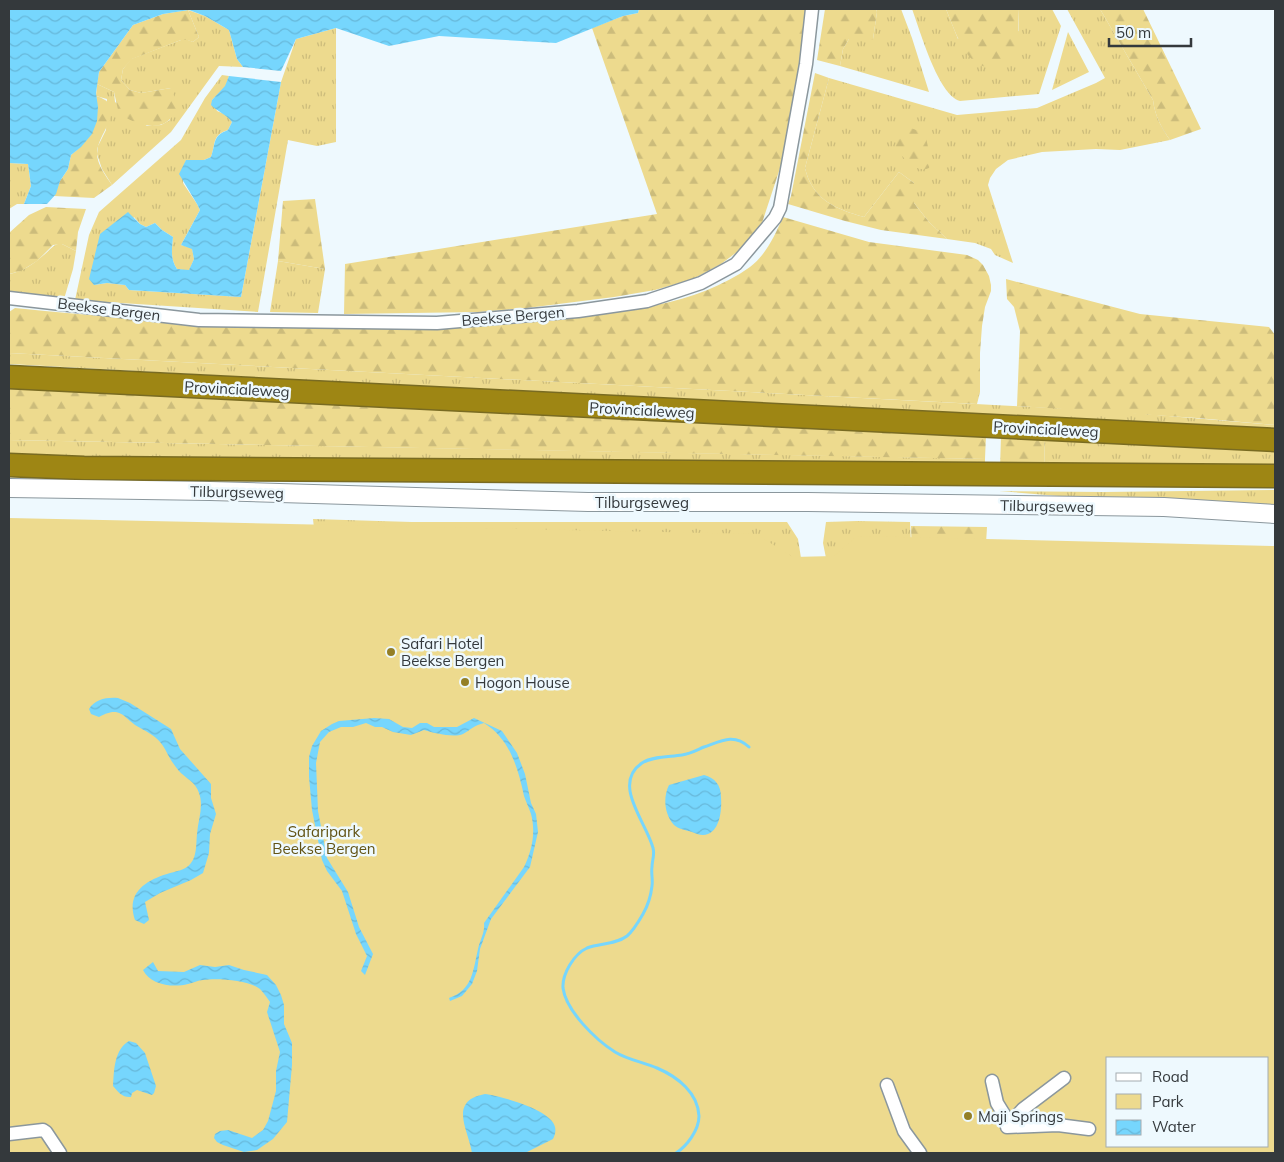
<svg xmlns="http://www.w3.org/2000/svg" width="1284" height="1162" font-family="Mulish,sans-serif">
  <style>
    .grass { fill: url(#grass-tufts) }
    .forest { fill: url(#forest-firs) }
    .park { fill: #edda8e; fill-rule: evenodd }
    .water { fill: url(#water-waves) }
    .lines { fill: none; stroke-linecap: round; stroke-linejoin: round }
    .stream { stroke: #76d6fd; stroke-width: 3 }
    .street-casing { stroke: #8b979d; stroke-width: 15 }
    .secondary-casing { stroke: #8b979d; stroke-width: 20 }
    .highway-casing { stroke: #796b22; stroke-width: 25 }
    .street { stroke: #fff; stroke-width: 12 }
    .secondary { stroke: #fff; stroke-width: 18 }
    .highway { stroke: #9e8614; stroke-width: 22 }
    .poi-dot { fill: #947f26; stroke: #eef9fe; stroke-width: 2 }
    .labels { text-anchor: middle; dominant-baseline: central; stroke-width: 5; stroke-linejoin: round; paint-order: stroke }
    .street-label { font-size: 15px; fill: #34393c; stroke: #eef9fe }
    .poi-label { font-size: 15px; fill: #34393c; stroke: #eef9fe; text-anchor: start }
    .park-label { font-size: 15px; fill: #625314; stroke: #eef9fe }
  </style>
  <defs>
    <pattern id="grass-tufts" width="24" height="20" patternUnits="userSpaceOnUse" patternTransform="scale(1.25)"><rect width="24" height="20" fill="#edda8e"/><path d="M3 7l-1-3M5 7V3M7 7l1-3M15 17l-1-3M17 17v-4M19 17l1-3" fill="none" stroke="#ccbc7b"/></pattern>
    <pattern id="forest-firs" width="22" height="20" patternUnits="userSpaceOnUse" patternTransform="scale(1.25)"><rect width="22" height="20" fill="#edda8e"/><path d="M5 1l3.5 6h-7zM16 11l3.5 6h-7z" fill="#ccbc7b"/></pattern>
    <pattern id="water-waves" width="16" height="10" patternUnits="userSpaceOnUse" patternTransform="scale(1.25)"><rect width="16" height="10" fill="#76d6fd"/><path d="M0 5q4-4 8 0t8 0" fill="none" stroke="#67b8da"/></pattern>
  </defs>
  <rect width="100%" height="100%" fill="#eef9fe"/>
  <!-- grass -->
  <path class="grass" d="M876,9H901L912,38L929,92L840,66L843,49L849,39H873L877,12Z
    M912,9H946L958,39L1019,31L1018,9H1052L1061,26L1039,94L960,101C938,95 920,30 912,9Z
    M1067,9H1100L1153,100C1155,116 1161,127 1170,140L1120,150L1096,149L1042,152L1008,160L996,169L990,178L988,185L1013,263L995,255L991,249L975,243L947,239L929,222L914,203V183L899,172L864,217C835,209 812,199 805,168L829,78L957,115L1037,108L1096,83L1105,78Z
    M188,10L205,16L229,30L237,59L243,67L219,66L171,132L112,185L102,169L97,154L98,146L106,130L107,99L96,96L97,84L114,92L115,102L147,126L161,125L170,120L171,88L141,93L130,90L121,80L123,69L131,59L181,40H188L193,42L199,37Z
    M336,28V142L317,146L288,140L258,312L75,300L89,235L99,212L181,140L205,98L222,75L229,76L226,86L212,100L217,111L227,115L232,122L228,130C212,135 216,143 211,157L204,160H186L183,183L197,204L200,210L181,245L192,248L194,259L189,271L177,269C170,259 172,249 173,237L162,230L155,223L146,227L140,224L134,217L94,285L107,283L125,285L129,290L241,297L281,82L296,39Z
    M1068,32L1089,72L1052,90Z
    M9,163L28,164L31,186L24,204H17L9,209Z
    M58,244H62L76,251L73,269L64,299L9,291V274C22,272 35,263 45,254C50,250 52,246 58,244Z
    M278,261L325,269L318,313L270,312Z
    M9,353L1109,411L1275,425V433L9,364Z
    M1044,438L1275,451V467L1045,469Z
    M9,440L897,457L985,459V468L9,457Z
    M1275,490V509L1132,502L999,491L1103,492Z
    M313,519L412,522H787L798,539L801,558L315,538Z
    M857,521L910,522L912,563L826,558L823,543L826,522Z"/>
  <!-- forest -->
  <path class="forest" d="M639,9H807L801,65L783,159L760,229L745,246L721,264L693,279L655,290L614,297L527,308L478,312L344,314L345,264L657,214L592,28L623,16L638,13Z
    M825,9H876L877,12L873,39L867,42L849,39L843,49L840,66L817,60Z
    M946,9H1018L1019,43C1014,49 1009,56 1003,61C970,84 955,30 946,9Z
    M1100,9H1143L1201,129L1170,140C1161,127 1155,116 1153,100Z
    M188,10L199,37L193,42L187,40H181L132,59L123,69L121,80L130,90L141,93L171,88C173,94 177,101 177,107C177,112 175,114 172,117C157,134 135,123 119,114L114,92L97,84L99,72L133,25L163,14Z
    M815,73L829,78L805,168C812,199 835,209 864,217L899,172L914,183V203L929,222L947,239L881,230L845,221L788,204L791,196Z
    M96,96C130,106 97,133 97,153C97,165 106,176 112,185L94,198L54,196L60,181L68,169L71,155C91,140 101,121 96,96Z
    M899,124L925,133L931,161L929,168C916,174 904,157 895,149Z
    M315,199L325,269L278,261L283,201Z
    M46,207L86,209L78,232L76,251L62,244L53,245L37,261L21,271L9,274V233L29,215Z
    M783,217L869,242L967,255L978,260L983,265L989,276L991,285V291L985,307L982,326L980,353V392L977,404L9,353V312L15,308C196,326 378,337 560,318C625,311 695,306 750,267C766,255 775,235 783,217Z
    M1006,279L1140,314L1269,327L1275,335V425L1197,418L1017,406L1020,331L1014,307L1007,299Z
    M9,383L986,435L985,459L9,440Z
    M1001,436L1044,438L1045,469L1000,468Z
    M911,526L987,527L981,627L912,563Z"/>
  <!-- park -->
  <path class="park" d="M9,518L756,534L793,557L834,556L857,536L1275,546V1153H9ZM1108,1058H1268V1146H1108Z"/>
  <!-- water -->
  <path class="water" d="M9,9H639L638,13L623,16L556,43L439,36L389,46L336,28L296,39L281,71L243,67L237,59L229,30L205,16L189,10L163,14L133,25L99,72L96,93L98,107L97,121L92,134L81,147L71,155L68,169L60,181L56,194L47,204H24L31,186L28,164L9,163Z
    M229,76L281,82L241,297L129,290L125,285L107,283L94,285L89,279L100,234L128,212L140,224L146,227L155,223L162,230L173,237C172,249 170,259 177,269L189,270L194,259L192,249L181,245L200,210L197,204L179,174L186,160H204L211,157C216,143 212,136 228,130L232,122C226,114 218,112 211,105L212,100L225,86Z
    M118,698L130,703L171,729L180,749L211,784V798L216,814L210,834L209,853L203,873L191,880L160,893L145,902L149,920L144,924L135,920C126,894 144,881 167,874C175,871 185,871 191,863C197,856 196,843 197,834C198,820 204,806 199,793C196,782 185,778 179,771C162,751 169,743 142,729C123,720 123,704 99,717L91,714L89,709C95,699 107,697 118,698Z
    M374,718L389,719L403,727L412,728L420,723H427L434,727H457L474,718L502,731L517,753L525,774L531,803L536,814L538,832L530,867L491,919L480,949L477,971L472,984L462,996L450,1001L449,998C473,990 473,970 478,949C480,940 485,933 484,923L524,867C532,851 536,832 531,814C529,808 526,802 524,796C518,768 510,739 484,723C475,725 470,730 463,734C454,738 433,733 424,730L411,735L393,732L382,727H375L366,723L353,727H341L329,732L320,742L316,763L318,811L327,858L348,892L359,927L373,954L365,975L361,971L367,956L356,934L342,891L327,871L322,860L312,810L309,777V757L312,746L321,731L332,724L339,721Z
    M704,775C715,778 721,785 721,797C722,810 720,834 703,835C699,835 695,833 692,832C686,830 678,829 674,825C664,814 663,797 669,785Z
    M153,962L158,971L184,972L200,965L215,967L229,965L244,970L267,975L276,985L281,995L284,1005V1024L292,1043V1065L287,1122L273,1139L257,1150L244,1152L223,1145L217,1142L214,1138L215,1134L220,1131L228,1130L252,1138L263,1130L268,1121L276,1091V1071L280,1052L267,1012L270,1002C267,998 264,993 260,989C249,980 218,978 203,980C198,980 193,983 188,984C173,988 150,985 143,970Z
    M129,1041L136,1043L145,1053L156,1086L154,1093L152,1095L137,1090L132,1093L131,1097C123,1098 118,1092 113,1086C114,1070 114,1050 129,1041Z
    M485,1094C501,1096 552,1110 555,1127C556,1131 555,1135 553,1139L525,1153H472C468,1129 448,1101 485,1094Z"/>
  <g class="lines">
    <!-- stream -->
    <path class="stream" d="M676,1153C687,1146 699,1130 699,1116C698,1093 678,1077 657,1068C643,1062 628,1060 615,1052C596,1040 566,1011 563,988C562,974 574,954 587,948C600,943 615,945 627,936C633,931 639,921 643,914C647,907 651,895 652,886C653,880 651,873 652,867C652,860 655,855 653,848C647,823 611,784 642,763C653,756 670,757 682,755C690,754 697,750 704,747C721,741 734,733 749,747"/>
    <!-- street casing -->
    <g class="street-casing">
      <path id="street" d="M9,298L199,320L437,323L578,311L647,301L701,283L736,264L775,218L780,208L806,64L812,9
        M992,1081L997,1103L1005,1116L1007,1127
        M887,1085L904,1131L920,1153
        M1007,1127L1058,1125L1089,1129
        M1007,1127L1023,1109L1064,1078
        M9,1134L43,1130L46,1132L60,1153"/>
    </g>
    <!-- secondary casing -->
    <g class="secondary-casing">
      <path id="secondary" d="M9,488L210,491L588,502H808L1164,507L1275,514"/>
    </g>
    <!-- highway casing -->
    <g class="highway-casing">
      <path id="highway" d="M9,377L1275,440
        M9,465L84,468L1275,476"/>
    </g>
    <!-- street -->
    <use href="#street" class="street"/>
    <!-- secondary -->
    <use href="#secondary" class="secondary"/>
    <!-- highway -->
    <use href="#highway" class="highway"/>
  </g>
  <!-- markers -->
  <g class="poi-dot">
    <circle cx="391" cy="652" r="5"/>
    <circle cx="465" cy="682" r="5"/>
    <circle cx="968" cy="1116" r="5"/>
  </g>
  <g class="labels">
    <!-- street labels -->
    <g class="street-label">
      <text transform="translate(109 309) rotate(7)">Beekse Bergen</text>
      <text transform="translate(513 316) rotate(-5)">Beekse Bergen</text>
      <text transform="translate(237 389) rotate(3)">Provincialeweg</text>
      <text transform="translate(642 410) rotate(3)">Provincialeweg</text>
      <text transform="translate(1046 429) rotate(3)">Provincialeweg</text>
      <text transform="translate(237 492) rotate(1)">Tilburgseweg</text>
      <text x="642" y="502">Tilburgseweg</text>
      <text transform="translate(1047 506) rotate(1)">Tilburgseweg</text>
    </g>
    <!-- poi labels -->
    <g class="poi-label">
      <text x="401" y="643">Safari Hotel<tspan x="401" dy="17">Beekse Bergen</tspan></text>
      <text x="475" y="682">Hogon House</text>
      <text x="978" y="1116">Maji Springs</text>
    </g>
    <!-- park labels -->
    <g class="park-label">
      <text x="324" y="831">Safaripark<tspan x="324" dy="17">Beekse Bergen</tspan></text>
    </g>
  </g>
  <!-- border -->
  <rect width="1284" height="1162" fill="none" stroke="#34393c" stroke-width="20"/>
  <!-- legend -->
  <rect x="1106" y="1057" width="162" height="90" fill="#eef9fe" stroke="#a4acb0"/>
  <rect x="1116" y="1073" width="25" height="8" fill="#ffffff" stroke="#a4acb0"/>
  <text x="1152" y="1082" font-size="15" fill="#34393c">Road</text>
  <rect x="1116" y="1094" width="25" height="15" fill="#edda8e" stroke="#a4acb0"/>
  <text x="1152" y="1107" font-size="15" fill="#34393c">Park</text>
  <rect x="1116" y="1120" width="25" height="15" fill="url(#water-waves)" stroke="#a4acb0"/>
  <text x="1152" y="1132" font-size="15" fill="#34393c">Water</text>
  <!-- scale -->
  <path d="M1109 38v8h82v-8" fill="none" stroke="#34393c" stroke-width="2.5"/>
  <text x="1116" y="38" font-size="15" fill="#34393c" stroke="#eef9fe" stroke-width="4" paint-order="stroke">50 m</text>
</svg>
